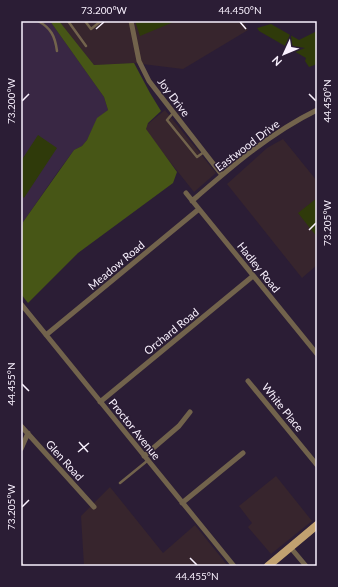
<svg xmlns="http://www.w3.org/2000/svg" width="338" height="587" font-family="Lato,sans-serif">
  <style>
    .commercial { fill: #37252d }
    .built { fill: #392744 }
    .green { fill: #2f3a0a }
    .forest { fill: #475616 }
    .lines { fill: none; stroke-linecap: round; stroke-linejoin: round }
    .service { stroke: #72634c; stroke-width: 2.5 }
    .minor { stroke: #72634c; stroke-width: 5 }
    .primary { stroke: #c1a170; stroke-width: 8 }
    .ticks { fill: none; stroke: #f9f1fe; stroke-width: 1.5 }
    .labels { text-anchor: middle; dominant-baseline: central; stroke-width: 3; stroke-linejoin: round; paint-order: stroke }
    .street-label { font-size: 11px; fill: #f9f1fe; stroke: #2b1d35 }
    .neatline { fill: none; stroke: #f9f1fe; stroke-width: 1.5 }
    .ticks-label { font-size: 10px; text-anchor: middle; fill: #f9f1fe }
  </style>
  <rect width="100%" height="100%" fill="#2b1d35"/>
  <!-- commercial -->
  <path class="commercial" d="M59,21H243L248,30L183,69L134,63L94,65Z
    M165,110L216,173L194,192L143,128Z
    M283,139L317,181V265L302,278L227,184L267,148Z
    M276,476L312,521L271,554L248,527L252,523L239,506Z
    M110,487L163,553L195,525L228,566H84L81,516Z"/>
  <!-- built -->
  <path class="built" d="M21,21H50L104,97L108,110L98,118L87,140L82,146L74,150L57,173L23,222L21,231Z"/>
  <!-- green -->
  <path class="green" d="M135,21H176L140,36Z
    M271,24L299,40L317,31V64L309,67L305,61L306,58L259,31L257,28Z
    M38,135L57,148L24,198L21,195V161Z
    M317,198V237L298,213Z"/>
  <!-- forest -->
  <path class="forest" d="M50,21H59L94,65L134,63L150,93L161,111L148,123L146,129L177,172L173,183L78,253L28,303L21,294V231L23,222L74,150L82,146L87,140L97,118L108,110L104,97Z"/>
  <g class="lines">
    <!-- service -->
    <path class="service" d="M38,21C51,28 55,36 57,51
      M68,21L86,46
      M85,21L91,29L101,21
      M173,113L167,120L197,157L204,152
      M120,483L147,461"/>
    <!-- minor -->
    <path class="minor" d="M131,21L139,61L149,81L222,175
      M186,193L317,354
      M192,201C231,167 270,133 317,110
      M21,304L234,566
      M46,335L199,209
      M248,381L317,465
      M100,402L253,276
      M21,426L94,507
      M21,449L28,433
      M144,456L179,426L190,412
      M182,503L243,453
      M290,547L306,566
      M21,565V566"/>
    <!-- primary -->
    <path class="primary" d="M268,566L317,525"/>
  </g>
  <!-- ticks -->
  <path class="ticks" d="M240,22L246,29M96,29L104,22M309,94L316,101M22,101L29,94M309,230L316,223M22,384L29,391M79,442L88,452M78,452L89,443M22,507L29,500M190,558L197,565"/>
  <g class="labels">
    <!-- street labels -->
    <g class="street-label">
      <text transform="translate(174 97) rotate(53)">Joy Drive</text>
      <text transform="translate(247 145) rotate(-37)">Eastwood Drive</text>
      <text transform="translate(116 265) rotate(-40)">Meadow Road</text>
      <text transform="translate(259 267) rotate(51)">Hadley Road</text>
      <text transform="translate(171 331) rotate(-39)">Orchard Road</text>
      <text transform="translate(283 407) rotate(51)">White Place</text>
      <text transform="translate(135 429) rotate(51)">Proctor Avenue</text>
      <text transform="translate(65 460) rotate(48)">Glen Road</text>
    </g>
  </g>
  <!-- border -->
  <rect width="338" height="587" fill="none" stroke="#2b1d35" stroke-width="44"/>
  <!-- north arrow -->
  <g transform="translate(284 54) rotate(226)" stroke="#2b1d35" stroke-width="3" paint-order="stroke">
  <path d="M0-3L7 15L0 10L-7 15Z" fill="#f9f1fe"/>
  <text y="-6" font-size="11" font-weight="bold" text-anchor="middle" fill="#f9f1fe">N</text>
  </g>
  <rect x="22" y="22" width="294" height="543" class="neatline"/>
  <g class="ticks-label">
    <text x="104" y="14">73.200°W</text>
    <text x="240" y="14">44.450°N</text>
    <text transform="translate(11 101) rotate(-90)" y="4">73.200°W</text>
    <text transform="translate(327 101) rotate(-90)" y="4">44.450°N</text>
    <text transform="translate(327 223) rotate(-90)" y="4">73.205°W</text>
    <text transform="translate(11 384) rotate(-90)" y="4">44.455°N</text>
    <text transform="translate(11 507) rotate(-90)" y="4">73.205°W</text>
    <text x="197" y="580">44.455°N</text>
  </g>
</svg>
